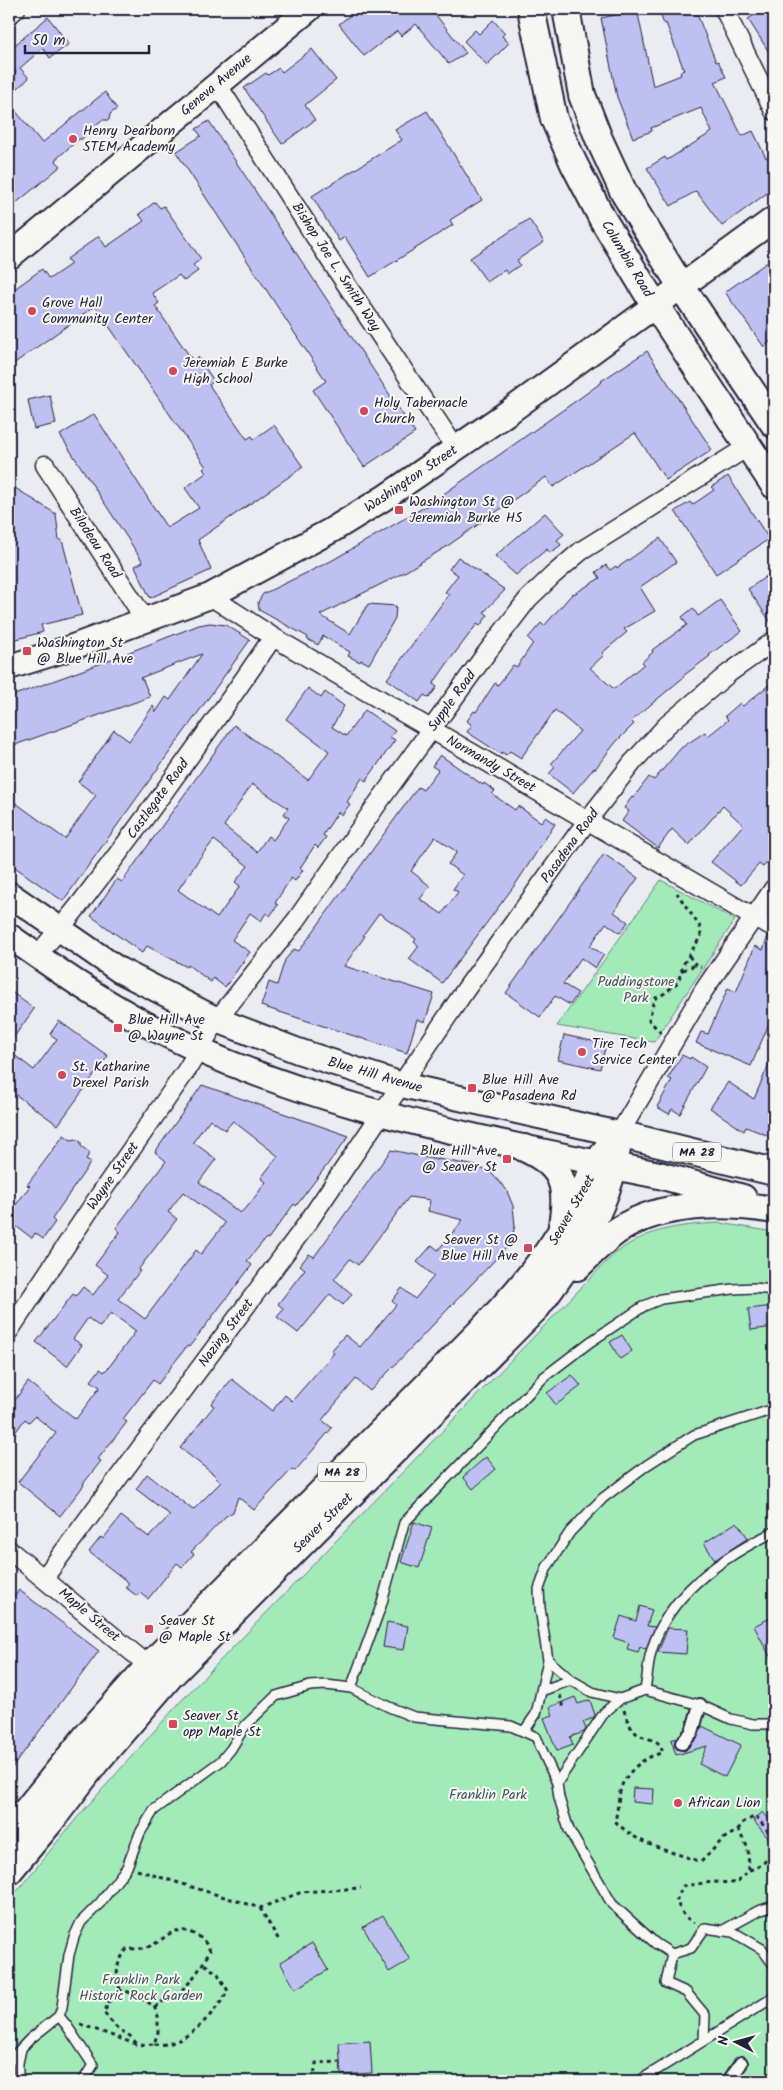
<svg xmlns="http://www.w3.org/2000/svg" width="783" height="2090" font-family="Kalam,sans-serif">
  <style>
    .green { fill: #a2ebb9; stroke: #62867a }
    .building { fill: #bec0f2; stroke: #22223b; fill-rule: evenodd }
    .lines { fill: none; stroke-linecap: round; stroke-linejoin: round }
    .service-casing { stroke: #22223b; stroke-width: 12 }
    .pedestrian-casing { stroke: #22223b; stroke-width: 16 }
    .minor-casing { stroke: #22223b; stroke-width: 21 }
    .secondary-casing { stroke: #22223b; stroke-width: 28 }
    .primary-casing { stroke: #22223b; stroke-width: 30 }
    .path { stroke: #22223b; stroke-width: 3; stroke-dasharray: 4 4; stroke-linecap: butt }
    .service { stroke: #f6f6f2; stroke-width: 9 }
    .pedestrian { stroke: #f6f6f2; stroke-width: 12 }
    .minor { stroke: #f6f6f2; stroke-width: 18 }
    .secondary { stroke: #f6f6f2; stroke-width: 24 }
    .primary { stroke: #f6f6f2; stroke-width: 26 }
    .poi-dot { fill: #d1495b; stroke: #f6f6f2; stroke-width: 2 }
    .labels { text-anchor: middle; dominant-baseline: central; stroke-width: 4; stroke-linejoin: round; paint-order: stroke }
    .shield { fill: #f6f6f2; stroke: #626272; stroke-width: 1 }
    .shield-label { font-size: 12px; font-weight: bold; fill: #22223b }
    .street-label { font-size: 14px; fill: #22223b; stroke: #f6f6f2 }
    .poi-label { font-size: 14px; fill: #22223b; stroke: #f6f6f2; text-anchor: start }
    .park-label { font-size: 14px; fill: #42545a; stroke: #f6f6f2 }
  </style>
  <rect width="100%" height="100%" fill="#ebebf2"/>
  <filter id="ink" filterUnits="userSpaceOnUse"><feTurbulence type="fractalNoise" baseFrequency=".02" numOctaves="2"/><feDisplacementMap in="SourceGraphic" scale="10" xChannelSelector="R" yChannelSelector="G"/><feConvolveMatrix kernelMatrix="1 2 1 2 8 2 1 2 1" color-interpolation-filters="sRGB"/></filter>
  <g filter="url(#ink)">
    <!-- green -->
    <path class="green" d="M661,880L735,920L654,1042L557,1026Z
      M720,1223L774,1232V2081H9V1901L76,1819L181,1701L610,1258C643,1229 677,1225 720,1223Z"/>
    <!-- building -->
    <path class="building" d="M358,9H431L466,53L449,64L416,24L401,36L397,31L364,56L339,24Z
      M613,9H637L653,86L681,75L680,72L684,70L666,23L664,24L658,9H695L716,62L718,61L726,77L715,82L742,136L753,131L766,158L774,152V188L722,226L696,191L671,206L647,168L665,157L667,160L712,132L701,108L651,128L652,131L633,138L617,97L601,18L615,15Z
      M764,9H774V60L748,19Z
      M48,17L69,44L50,58L43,48L20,68L29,78L9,96V79L16,72L9,63V50Z
      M493,20L505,33L502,36L509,43L487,65L464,41L475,30L479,34Z
      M312,49L336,80L305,105L315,120L282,144L244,88L266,73L268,75L279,68L282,72Z
      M105,92L117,109L110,114L109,120H102L87,132L82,139H79L55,160L61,166L9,209V103L42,143Z
      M427,111L482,200L450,220L453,225L370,277L345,237L339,241L312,196L402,140L395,130Z
      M209,121L415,433L364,467L313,390L326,381L176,152L201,136L196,129Z
      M155,202L160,208L164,206L201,259L193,265L198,271L184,281L179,275L152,293L159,303L155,306L193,361L198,357L214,381L209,385L247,439L252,436L254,439L274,425L303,467L198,540L211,570L150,598L135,566L143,562L60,435L94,414L167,528L199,508L185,488L206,473L203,469L206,467L95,306L9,367V293L42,269L49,279L71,264L67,259L99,236L106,247L144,221L139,214Z
      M529,219L544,242L517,260L520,265L507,274L505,270L487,282L470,258Z
      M769,261L774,267V338L764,347L725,292Z
      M647,351L712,450L666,480L635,433L553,487L546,477L446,547L403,573L320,615L350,634L368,604L396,606L395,618L369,664L361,660L360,662L348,656L350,652L323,636L318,645L307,639L308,637L259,610L258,602L263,594L331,561L428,505L580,398L602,382L601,381Z
      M50,395L56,424L34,429L28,400Z
      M728,476L769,539L716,574L675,511L690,502L692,505L714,490L711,487Z
      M9,484L56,514L59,540H62L82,615L41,625L43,632L9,641Z
      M545,513L564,534L557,540L561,545L550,553L547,549L516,575L495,556Z
      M660,538L676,562L640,587L655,611L624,629L627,632L602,653L604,655L590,668L614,689L644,664L642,662L653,652L652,650L687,625L682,617L693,608L698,616L720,600L742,631L709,655L710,656L683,676L684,677L631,721L634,724L616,742L595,769L594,768L573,793L549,774L555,767L551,764L580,731L555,710L521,758L510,751L506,755L502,752L501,754L467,732L472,725L467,721L474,711L476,712L495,683L498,685L513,665L517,667L533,643L528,638L541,623L544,626L573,593L574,594L600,578L596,572L606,565L610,570L616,566L617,568Z
      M458,557L505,590L484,612L488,615L480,626L477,624L449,661L433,684L437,687L429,698L424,695L419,702L387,679L449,594L445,592L458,575L449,569Z
      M774,571V627L748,589Z
      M210,623L226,625L250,640L63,901L9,863V798L65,839L96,795L78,782L114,730L129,741L153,706L156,712L166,697L170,700L202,654L140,678L143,680L150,697L9,747V697L91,667L199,625Z
      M774,681V855L763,867L759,864L741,885L711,862L743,825L723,806L689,845L672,829L658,848L622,821L629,811L624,808L632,797L633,798L649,777L654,780L681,748L705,732L708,736L728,720L725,716L740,703L743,706Z
      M308,688L321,698L325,692L344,706L332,727L346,736L365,710L395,731L390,737L395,740L366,781L362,778L347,802L350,804L342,815L338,812L323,835L326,837L318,848L315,845L300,868L303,870L295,881L291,878L275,903L278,905L270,916L266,913L261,921L250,913L232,940L250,952L225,987L213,978L211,982L188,965L187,967L147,946L142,953L91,916L117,879L122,882L234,725L308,780L329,751L286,719ZM252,784L288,808L284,814L289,818L273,840L268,836L257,852L224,826ZM214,840L248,866L235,882L240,886L217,918L178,890L199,859Z
      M440,755L483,785L484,783L495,791L492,794L515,810L518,806L541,822L545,817L555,824L517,882L442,983L409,959L419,946L414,942L416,939L379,913L363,935L365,936L344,966L434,994L425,1022L417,1019L407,1053L261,1006L269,982L277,985L285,960L294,949L299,951L418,787L423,790L438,770L432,766ZM435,837L457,852L448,864L463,875L453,889L458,892L442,914L420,899L430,886L411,871Z
      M604,854L638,878L614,912L628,922L620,933L606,923L590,946L604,955L595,968L581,958L563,984L578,993L570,1005L555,996L540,1017L506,993Z
      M768,936L774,938V1021L771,1019L751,1066L696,1043L701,1032L708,1034L728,988L736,992L755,946L763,950Z
      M9,990L34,1009L9,1044Z
      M59,1021L108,1056L58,1125L9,1090V1051L34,1070L57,1039L50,1034Z
      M564,1035L606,1044L600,1069L558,1060Z
      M774,1052V1123L769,1136L746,1127L744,1131L710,1108L728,1082L754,1099Z
      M682,1055L690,1059L691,1057L706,1067L680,1114L672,1109L669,1114L657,1107L672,1080L668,1078Z
      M202,1085L349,1136L296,1206L294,1204L268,1239L266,1238L247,1261L252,1265L189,1347L187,1346L158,1384L153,1380L123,1419L127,1422L98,1459L101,1461L83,1484L84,1485L60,1516L18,1482L56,1433L35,1416L29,1422L25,1419L9,1441V1408L28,1382L76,1419L100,1387L91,1381L100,1369L104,1372L109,1367L136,1331L111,1313L100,1327L88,1318L73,1339L82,1345L67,1366L36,1342L73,1294L76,1296L83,1287L93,1295L108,1275L95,1265L120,1232L116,1228L166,1161L155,1152ZM210,1119L225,1130L233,1121L278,1156L261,1178L266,1182L249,1205L240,1213L199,1182L216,1159L193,1142ZM183,1192L225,1223L201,1254L196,1250L145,1319L118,1299L140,1271L138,1270L177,1219L168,1212Z
      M64,1135L71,1140L76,1139L81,1142V1146L90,1153L86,1159L91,1162L52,1219L55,1222L43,1239L35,1233L32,1238L9,1221V1214L30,1186L27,1185Z
      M391,1150L438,1160V1159L476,1166L491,1173L506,1189L513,1206L515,1226L510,1244L370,1391L356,1379L322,1420L332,1428L295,1471L292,1469L254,1510L238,1497L233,1512L226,1516L191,1552L194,1554L182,1567L177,1563L148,1599L140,1592L137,1596L125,1587L129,1583L89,1552L101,1537L103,1539L121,1516L149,1537L170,1515L136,1489L147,1474L193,1510L221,1482L216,1478L217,1477L180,1448L214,1406L211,1404L232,1379L272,1411L285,1395L292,1401L334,1353L331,1351L345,1335L360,1347L396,1305L392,1301L402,1288L415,1299L434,1276L417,1262L432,1245L438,1250L463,1220L428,1211L430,1200L409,1197L358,1265L350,1259L334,1279L352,1294L343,1305L330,1294L298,1333L277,1317L284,1309L278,1304L305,1269L300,1265L309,1254L314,1257Z
      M774,1306V1327L751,1330L748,1309Z
      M622,1335L632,1351L620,1359L610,1342Z
      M572,1375L581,1386L556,1405L547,1393Z
      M486,1457L496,1469L473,1489L463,1477Z
      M414,1522L432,1528L419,1568L401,1562Z
      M737,1522L748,1538L715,1560L704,1543Z
      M19,1590L99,1651L9,1772V1591L15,1596Z
      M640,1606L652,1610L647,1626L655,1627L646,1649L640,1647L638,1652L627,1649L629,1643L614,1638L621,1616L636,1621Z
      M774,1616V1664L754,1626Z
      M387,1622L408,1626L404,1650L383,1647Z
      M668,1628L688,1629L686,1654L658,1652Z
      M575,1697L578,1704L590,1700L595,1715L593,1718L583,1722L586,1729L584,1732L570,1737L573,1745L557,1751L544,1718L553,1715L550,1707Z
      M702,1726L741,1745L725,1777L699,1764L707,1746L676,1755L671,1740L676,1738L674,1745L677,1749L685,1751L698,1737Z
      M633,1788L654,1789L653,1804L632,1802Z
      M763,1812L774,1825V1845L753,1820Z
      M383,1915L410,1960L389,1972L363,1927Z
      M312,1943L328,1970L295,1989L280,1962Z
      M370,2041L372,2073L341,2075L339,2043Z"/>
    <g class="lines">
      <!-- service casing -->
      <g class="service-casing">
        <path id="service" d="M548,1660L540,1608L539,1589L547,1567L570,1532L603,1498L647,1465L694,1435L774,1409
          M351,1688L381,1606L404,1523L544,1377L590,1342L644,1306L661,1299L733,1289L754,1288L774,1290
          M645,1690C647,1679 648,1667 650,1656C665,1596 722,1557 774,1532
          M541,1691L571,1680
          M525,1730L536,1714L548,1660L571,1680L592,1692L620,1699L645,1690L700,1705L731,1719L753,1724H774
          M557,1783L604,1713L620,1699
          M722,1931L758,1911L774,1906
          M672,1954L691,1948L705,1928L733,1932L762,1949L774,1965
          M59,2016L67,2026L93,2065L83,2081
          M9,2061L30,2039L59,2016L62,2007L69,1955L74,1937L81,1922L100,1903L127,1867L140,1833L154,1810L221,1761L231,1749L245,1726L276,1696L310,1686L326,1685L351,1688L389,1707L414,1717L511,1726L536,1737L557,1783L559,1798L569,1830L612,1904L655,1943L672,1954L666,1983L686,1992L705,2015L704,2040
          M18,2081V2063L21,2049
          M639,2081L774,1997"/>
      </g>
      <!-- pedestrian casing -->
      <g class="pedestrian-casing">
        <path id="pedestrian" d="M682,1743L692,1732L700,1705
          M729,2081L741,2063"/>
      </g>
      <!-- minor casing -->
      <g class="minor-casing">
        <path id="minor" d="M724,9L774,111
          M9,15L16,9
          M217,84L330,260L456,449
          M45,465L146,621
          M210,596L273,637L753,917L774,927
          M37,956C52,937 69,919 83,900C149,814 212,726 273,637
          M619,1134L704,990L774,888
          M9,1331L105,1187L186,1071L217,1020L297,919L378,803L485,655L528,599L553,575L581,551L749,446
          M9,1550L149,1666L159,1670
          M44,1578L306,1225L466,989L587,821L633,762L667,725L729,673L774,641"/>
      </g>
      <!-- secondary casing -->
      <g class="secondary-casing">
        <path id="secondary" d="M9,257L309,9
          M9,667L70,648L210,596L332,530L384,498L510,411L774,219
          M9,894L119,970L217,1020L298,1051L402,1085L619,1134
          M9,936C52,966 95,997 142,1022C280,1097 445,1131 598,1163"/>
      </g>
      <!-- primary casing -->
      <g class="primary-casing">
        <path id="primary" d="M531,9L554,119L574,164L602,218L646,291L774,485
          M566,9L582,95L599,139L624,193L681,286L774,424
          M619,1134L774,1172
          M524,1148C562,1165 569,1184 562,1225
          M599,1163L659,1175L743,1198
          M577,1267C591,1254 604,1239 620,1229C663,1202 726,1202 774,1210
          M9,1832L90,1732L149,1666L480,1332C510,1300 539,1268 562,1230C580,1201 592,1166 614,1140
          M9,1871L50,1822L95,1763L171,1675L537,1307C577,1255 613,1200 619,1134"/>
      </g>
      <!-- path -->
      <path class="path" d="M689,956L696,965L701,967
        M683,970L696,965
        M661,1033L649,1020L654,999L665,993L678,982L684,963L701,936L700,927L677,893
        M560,1695L564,1708
        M624,1710C626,1717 630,1728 635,1732C644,1741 663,1737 662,1753C645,1756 629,1770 622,1785C618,1795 618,1810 615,1821C640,1847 669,1850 701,1862L723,1839L738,1830L748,1848L749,1870L736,1883L712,1882L683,1886L676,1901L685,1917L695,1923
        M738,1830L742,1823L756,1816L774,1839
        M137,1870L260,1908L302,1892L361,1888
        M749,1870C761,1868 769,1859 774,1848
        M260,1908L280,1942
        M120,1990C116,1971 115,1965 127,1949C133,1949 141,1949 147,1947C167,1941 170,1923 194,1934C202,1938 206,1942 210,1951C201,1967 189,1988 172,1997C164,2001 161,2001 155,2008
        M80,2024L138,2045L130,2036L117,2028L104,2013L110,1999L120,1990L132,1993L154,2006L158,2016V2032L154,2044L138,2045
        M154,2044C184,2049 214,2014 228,1991L218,1974L203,1963
        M313,2081L316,2063L340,2062"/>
      <!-- service -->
      <use href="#service" class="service"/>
      <!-- pedestrian -->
      <use href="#pedestrian" class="pedestrian"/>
      <!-- minor -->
      <use href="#minor" class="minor"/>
      <!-- secondary -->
      <use href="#secondary" class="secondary"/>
      <!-- primary -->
      <use href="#primary" class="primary"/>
    </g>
  </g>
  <!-- markers -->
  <g class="poi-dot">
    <circle cx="73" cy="139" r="5"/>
    <circle cx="32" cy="311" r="5"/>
    <circle cx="173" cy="371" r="5"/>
    <circle cx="364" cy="411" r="5"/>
    <rect x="394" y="505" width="10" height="10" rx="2.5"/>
    <rect x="22" y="646" width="10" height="10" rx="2.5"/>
    <rect x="113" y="1023" width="10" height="10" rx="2.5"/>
    <circle cx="582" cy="1052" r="5"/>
    <circle cx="62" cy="1075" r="5"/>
    <rect x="467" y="1083" width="10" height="10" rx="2.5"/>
    <rect x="502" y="1154" width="10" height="10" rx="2.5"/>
    <rect x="523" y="1243" width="10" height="10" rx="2.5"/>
    <rect x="144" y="1624" width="10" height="10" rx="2.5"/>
    <rect x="168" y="1719" width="10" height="10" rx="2.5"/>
    <circle cx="678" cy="1803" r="5"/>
  </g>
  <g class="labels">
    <!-- shield labels -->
    <g class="shield">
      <rect x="673" y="1142.5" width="48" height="19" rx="4"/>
      <rect x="318" y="1462.5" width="48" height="19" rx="4"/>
    </g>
    <g class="shield-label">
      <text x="697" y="1152">MA 28</text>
      <text x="342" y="1472">MA 28</text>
    </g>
    <!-- street labels -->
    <g class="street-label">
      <text transform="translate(216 85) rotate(-40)">Geneva Avenue</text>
      <text transform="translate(627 259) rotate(59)">Columbia Road</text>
      <text transform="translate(336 267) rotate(57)">Bishop Joe L. Smith Way</text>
      <text transform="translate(411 479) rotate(-34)">Washington Street</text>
      <text transform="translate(95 543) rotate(57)">Bilodeau Road</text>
      <text transform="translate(452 701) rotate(-54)">Supple Road</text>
      <text transform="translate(491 764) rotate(30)">Normandy Street</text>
      <text transform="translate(158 799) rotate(-54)">Castlegate Road</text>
      <text transform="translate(570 846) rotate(-54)">Pasadena Road</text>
      <text transform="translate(375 1075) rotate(16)">Blue Hill Avenue</text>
      <text transform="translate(113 1176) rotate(-55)">Wayne Street</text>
      <text transform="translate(572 1210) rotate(-60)">Seaver Street</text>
      <text transform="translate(226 1333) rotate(-53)">Nazing Street</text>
      <text transform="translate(323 1523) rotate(-45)">Seaver Street</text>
      <text transform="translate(89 1615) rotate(40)">Maple Street</text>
    </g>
    <!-- poi labels -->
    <g class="poi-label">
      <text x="83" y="131">Henry Dearborn<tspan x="83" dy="16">STEM Academy</tspan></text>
      <text x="42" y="303">Grove Hall<tspan x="42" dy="16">Community Center</tspan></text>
      <text x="183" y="363">Jeremiah E Burke<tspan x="183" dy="16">High School</tspan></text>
      <text x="374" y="403">Holy Tabernacle<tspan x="374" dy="16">Church</tspan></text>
      <text x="409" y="502">Washington St @<tspan x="409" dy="16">Jeremiah Burke HS</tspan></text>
      <text x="37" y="643">Washington St<tspan x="37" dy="16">@ Blue Hill Ave</tspan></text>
      <text x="128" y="1020">Blue Hill Ave<tspan x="128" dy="16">@ Wayne St</tspan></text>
      <text x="592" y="1044">Tire Tech<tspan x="592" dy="16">Service Center</tspan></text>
      <text x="72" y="1067">St. Katharine<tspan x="72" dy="16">Drexel Parish</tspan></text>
      <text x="482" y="1080">Blue Hill Ave<tspan x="482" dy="16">@ Pasadena Rd</tspan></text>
      <text x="497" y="1151" text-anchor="end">Blue Hill Ave<tspan x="497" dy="16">@ Seaver St</tspan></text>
      <text x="518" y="1240" text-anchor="end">Seaver St @<tspan x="518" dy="16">Blue Hill Ave</tspan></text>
      <text x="159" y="1621">Seaver St<tspan x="159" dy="16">@ Maple St</tspan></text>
      <text x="183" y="1716">Seaver St<tspan x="183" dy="16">opp Maple St</tspan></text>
      <text x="688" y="1803">African Lion</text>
    </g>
    <!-- park labels -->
    <g class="park-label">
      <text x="636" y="982">Puddingstone<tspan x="636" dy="16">Park</tspan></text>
      <text x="488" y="1795">Franklin Park</text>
      <text x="141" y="1980">Franklin Park<tspan x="141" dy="16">Historic Rock Garden</tspan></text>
    </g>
  </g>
  <!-- margin -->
  <rect width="783" height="2090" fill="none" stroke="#f6f6f2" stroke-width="30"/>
  <rect x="15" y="15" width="753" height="2060" fill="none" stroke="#22223b" stroke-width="2" filter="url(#ink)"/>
  <!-- north arrow -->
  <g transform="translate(736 2042) rotate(276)" stroke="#f6f6f2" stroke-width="4" paint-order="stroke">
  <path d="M0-4L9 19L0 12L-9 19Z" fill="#22223b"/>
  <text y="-8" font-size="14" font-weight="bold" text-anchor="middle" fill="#22223b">N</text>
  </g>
  <!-- scale -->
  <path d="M25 45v8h124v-8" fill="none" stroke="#22223b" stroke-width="2.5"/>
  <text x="32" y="45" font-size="15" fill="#22223b" stroke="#f6f6f2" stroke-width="4" paint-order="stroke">50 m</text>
</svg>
